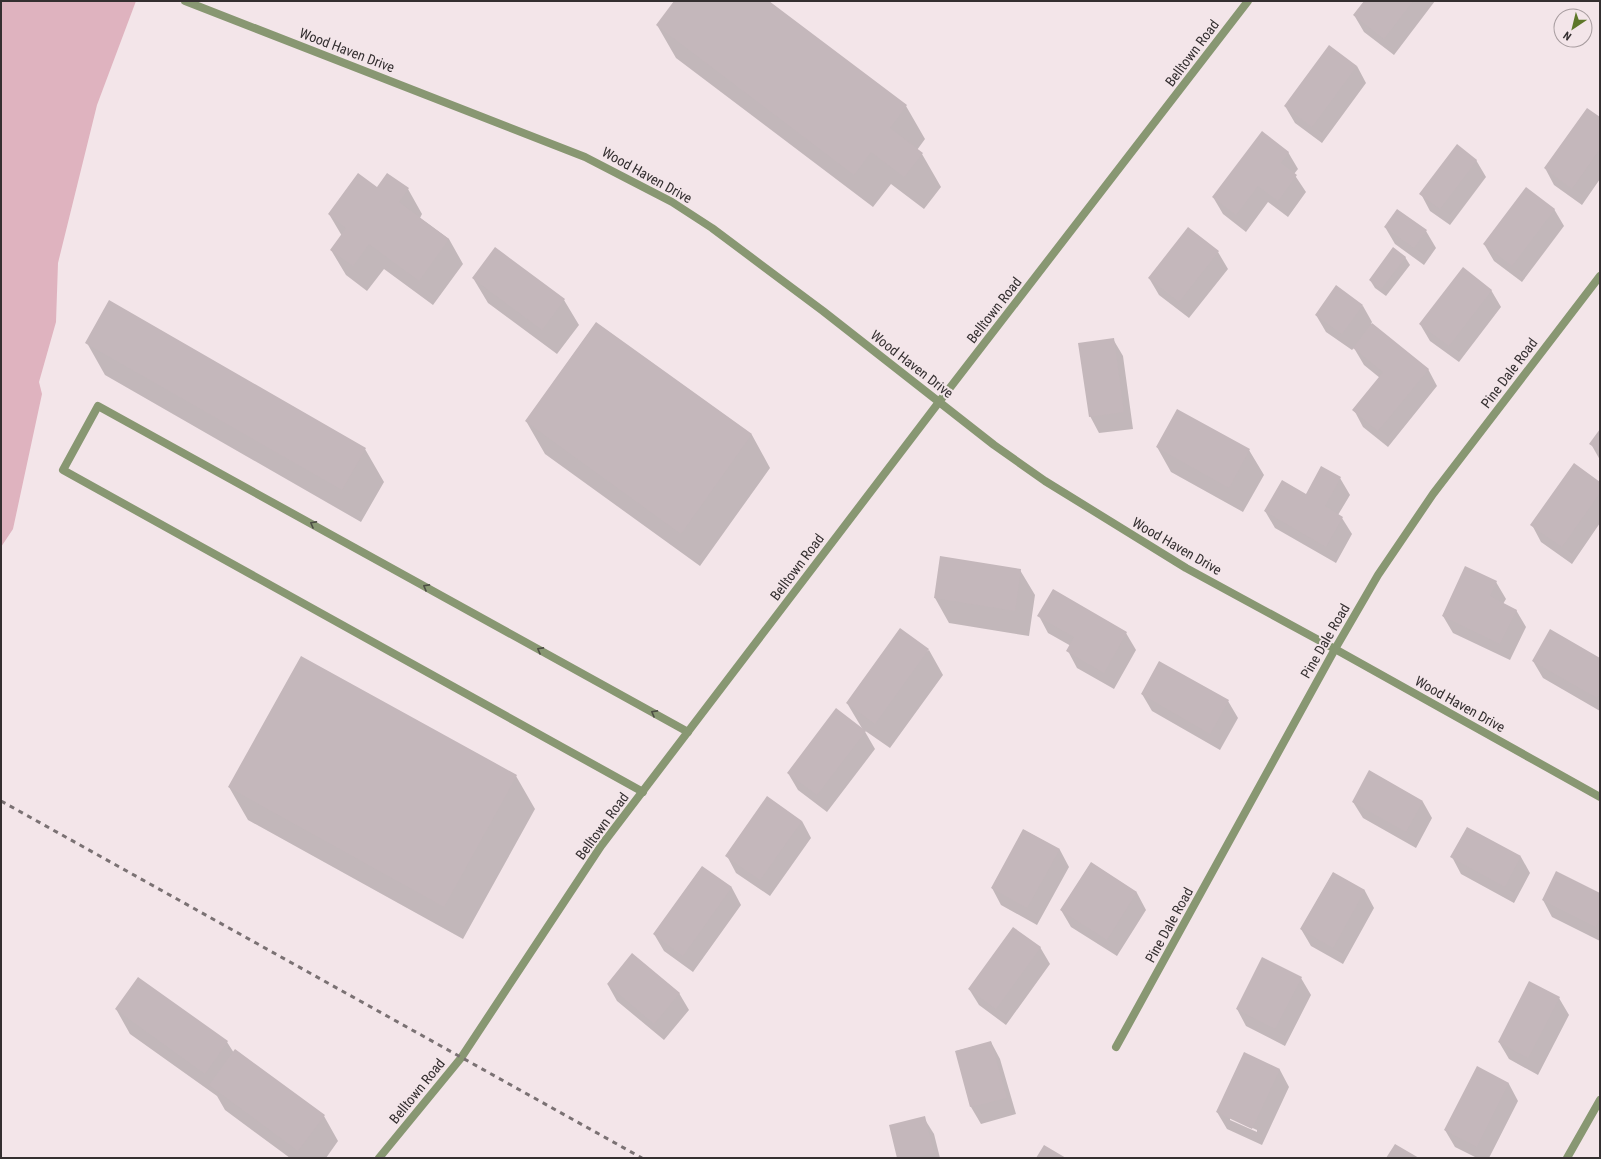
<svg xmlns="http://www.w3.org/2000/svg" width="1601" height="1159" font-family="'Roboto Condensed',sans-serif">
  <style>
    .green { fill: #dfb3bf }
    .shadow { fill: #0003; fill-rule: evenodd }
    .building { fill: #c4b7bb }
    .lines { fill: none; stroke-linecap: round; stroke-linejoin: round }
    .lane { stroke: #889772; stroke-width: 8 }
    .street { stroke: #889772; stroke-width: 8 }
    .rail { stroke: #7a7173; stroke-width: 3; stroke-dasharray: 5 5; stroke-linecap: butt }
    .oneway { stroke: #4d4e44 }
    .labels { text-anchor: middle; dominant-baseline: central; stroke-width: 4; stroke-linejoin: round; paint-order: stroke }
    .street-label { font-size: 14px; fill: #342f30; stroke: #f3e5e9 }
  </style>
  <rect width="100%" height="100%" fill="#f3e5e9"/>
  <!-- green -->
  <path class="green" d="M1,1H136L97,105L58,263L56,322L39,382L42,394L13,529L1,547Z"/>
  <!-- shadow -->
  <path class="shadow" d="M675,1H768L906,106L925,139L917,150L922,154L941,187L924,209L891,184L873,207L676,58L657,25Z
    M1365,1H1435L1394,55L1364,32L1354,15Z
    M1357,66L1366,83L1322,143L1295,123L1285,106Z
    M1600,118V179L1582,205L1554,185L1545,168Z
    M1288,152L1298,169L1294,174L1306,192L1288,217L1268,202L1246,232L1223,214L1213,197Z
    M1476,160L1486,177L1450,225L1430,211L1421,194Z
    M377,188L408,189L422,214L420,218L449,239L463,264L433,305L384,269L367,291L346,275L331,250L342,236L329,214Z
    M1554,209L1564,226L1522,282L1494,261L1484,244Z
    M1385,227L1426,231L1436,248L1424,265L1395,244Z
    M1218,252L1228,269L1189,318L1159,295L1149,278Z
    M1405,257L1410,265L1386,296L1375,288L1370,280Z
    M473,278L564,300L579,325L557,354L488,303Z
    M1491,290L1501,307L1459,362L1430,341L1420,324Z
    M1363,306L1372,322L1371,324L1428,369L1437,386L1388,447L1363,427L1354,410L1380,378L1364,365L1354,348L1352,350L1326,332L1316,315Z
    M596,323L752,435L770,468L700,566L545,454L526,421Z
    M1113,339L1123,356L1133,429L1099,433L1090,416Z
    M87,343L365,449L384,482L361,522L105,375Z
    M1600,431V460L1591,444Z
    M1157,447L1249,450L1264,475L1243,512L1171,472Z
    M1340,478L1350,495L1338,515L1342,518L1352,534L1336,563L1275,528L1265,511L1306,495Z
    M1600,483V523L1572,564L1541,542L1532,525Z
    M941,558L1020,570L1035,595L1029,636L949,623L935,598Z
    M1496,582L1506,599L1503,604L1516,610L1526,627L1510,660L1453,633L1443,616Z
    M1053,590L1126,633L1136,650L1114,689L1077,668L1068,651L1071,646L1048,633L1039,616Z
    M929,650L943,675L890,748L864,730L875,749L827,812L798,790L788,773L863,730L847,703Z
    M1600,659V711L1543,678L1533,661Z
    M1142,694L1228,701L1238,718L1220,750L1152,711Z
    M516,776L535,809L463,939L248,820L229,787Z
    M1353,802H1423L1432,818L1416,848L1363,818Z
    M802,821L811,838L770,896L736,873L727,856Z
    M1024,830L1060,850L1069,867L1037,925L1001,905L992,888Z
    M1452,857H1521L1530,873L1514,903L1461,874Z
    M1091,863L1137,893L1146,910L1117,956L1071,927L1061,910Z
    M702,867L732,888L741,905L693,972L664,951L654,934Z
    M1333,873L1365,891L1374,908L1343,964L1311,946L1301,929Z
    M1600,894V941L1552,917L1543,900Z
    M1040,947L1050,964L1006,1025L979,1005L969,989Z
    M138,978L227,1042L234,1053L324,1116L338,1141L326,1158H290L225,1110L217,1096L130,1034L116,1009Z
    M1301,978L1311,995L1285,1046L1246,1026L1237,1009Z
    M1530,983L1559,998L1569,1015L1538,1075L1509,1059L1499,1042Z
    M608,985L679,993L689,1010L664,1040L617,1001Z
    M991,1042L1000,1059L1016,1114L981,1124L971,1107L956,1051Z
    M1245,1054L1280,1070L1289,1087L1262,1145L1227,1129L1217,1112ZM1230,1118L1257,1130V1132L1230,1120Z
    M1477,1068L1509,1084L1518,1101L1489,1158H1477L1455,1147L1445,1130Z
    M924,1118L934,1134L940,1158H899Z"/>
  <!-- building -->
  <path class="building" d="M674,1H769L907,105L890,128L923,153L904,177L871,152L854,175L656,25Z
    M1364,1H1413L1384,39L1353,15Z
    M1329,45L1357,66L1312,127L1284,106Z
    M1587,108L1600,117V149L1572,189L1544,168Z
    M1262,131L1289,152L1281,163L1297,175L1278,201L1258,186L1236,215L1212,197Z
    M1457,144L1477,160L1440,209L1419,194Z
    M358,173L377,187L387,173L409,188L399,202L449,239L419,281L369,244L353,266L330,250L346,228L328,214Z
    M1526,187L1555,209L1512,266L1483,244Z
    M1397,209L1427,230L1414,248L1384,227Z
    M1188,227L1219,251L1179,302L1148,278Z
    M495,247L565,299L542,330L472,278Z
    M1393,247L1406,257L1381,289L1369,280Z
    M1463,267L1492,290L1449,346L1419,324Z
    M1336,285L1363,305L1342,334L1315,315Z
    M109,300L366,448L342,490L85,343Z
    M596,322L752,434L681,534L525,421Z
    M1372,323L1429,369L1378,431L1352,410L1383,372L1353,348Z
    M1114,338L1124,412L1089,417L1078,343Z
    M1177,409L1250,449L1229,488L1156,447Z
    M1600,429V451L1589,444Z
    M1574,463L1600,482V493L1562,547L1530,525Z
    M1321,466L1341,477L1325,506L1343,517L1326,547L1264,511L1282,480L1306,494Z
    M940,556L1021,569L1015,611L934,598Z
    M1465,566L1497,581L1490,596L1517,610L1500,644L1442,616Z
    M1053,589L1127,632L1104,673L1066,651L1074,637L1037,616Z
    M900,628L929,649L875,724L846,703Z
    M1550,629L1600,658V693L1597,698L1532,661Z
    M301,656L517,775L444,907L228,787Z
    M1159,661L1229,700L1210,734L1141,694Z
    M836,708L866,731L817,795L787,773Z
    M1369,770L1423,801L1406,832L1352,802Z
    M767,796L802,821L760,880L725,856Z
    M1467,827L1521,856L1505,887L1450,857Z
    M1023,829L1060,849L1027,908L991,888Z
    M1091,862L1137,892L1107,940L1060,910Z
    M702,866L732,887L683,956L653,934Z
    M1556,871L1600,893V919L1596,927L1542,900Z
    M1333,872L1365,890L1333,948L1300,929Z
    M1013,927L1041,947L996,1009L968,989Z
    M632,953L680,993L654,1024L607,984Z
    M1262,957L1302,977L1275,1029L1236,1009Z
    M138,977L228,1041L205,1074L115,1009Z
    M1529,981L1560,997L1528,1058L1498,1042Z
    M991,1041L1007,1098L970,1107L955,1051Z
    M235,1049L325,1115L298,1151L209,1085Z
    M1244,1052L1280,1069L1252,1129L1216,1112Z
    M1477,1066L1509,1083L1477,1147L1444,1130Z
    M925,1116L934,1153L914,1158H897L889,1125Z
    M1395,1144L1419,1158H1386Z
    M1044,1145L1066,1158H1036Z"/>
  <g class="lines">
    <!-- lane -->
    <path class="lane" d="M643,792L63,470L98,406L688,732"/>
    <!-- street -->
    <path class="street" d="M185,1L585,157L672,202L712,228L823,311L994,445L1045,481L1186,568L1335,649L1600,797
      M1116,1047L1335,649L1378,575L1433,494L1600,276
      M379,1158L461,1058L601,846L939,402L1248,1
      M1567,1158L1600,1100"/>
    <!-- rail -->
    <path class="rail" d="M1,801L642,1158"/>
  </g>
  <!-- one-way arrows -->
  <defs><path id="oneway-chevron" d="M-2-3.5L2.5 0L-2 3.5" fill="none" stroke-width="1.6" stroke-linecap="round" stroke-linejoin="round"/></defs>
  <g class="oneway">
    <use href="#oneway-chevron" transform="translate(313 524) rotate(-151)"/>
    <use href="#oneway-chevron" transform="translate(426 587) rotate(-151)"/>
    <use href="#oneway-chevron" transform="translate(540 650) rotate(-151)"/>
    <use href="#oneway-chevron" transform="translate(654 713) rotate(-151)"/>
  </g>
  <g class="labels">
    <!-- street labels -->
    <g class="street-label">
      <text transform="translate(347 50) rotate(21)">Wood Haven Drive</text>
      <text transform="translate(1192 53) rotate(-53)">Belltown Road</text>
      <text transform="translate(647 175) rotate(29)">Wood Haven Drive</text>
      <text transform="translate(994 310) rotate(-52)">Belltown Road</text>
      <text transform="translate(912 364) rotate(38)">Wood Haven Drive</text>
      <text transform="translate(1509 373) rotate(-53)">Pine Dale Road</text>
      <text transform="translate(1177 546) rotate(30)">Wood Haven Drive</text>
      <text transform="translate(797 567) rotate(-53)">Belltown Road</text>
      <text transform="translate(1325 641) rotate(-60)">Pine Dale Road</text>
      <text transform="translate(1460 704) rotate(29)">Wood Haven Drive</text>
      <text transform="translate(602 826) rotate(-54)">Belltown Road</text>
      <text transform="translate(1169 925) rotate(-61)">Pine Dale Road</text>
      <text transform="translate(417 1091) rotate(-51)">Belltown Road</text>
    </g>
  </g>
  <!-- border -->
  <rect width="1601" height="1159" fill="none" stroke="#342f30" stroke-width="4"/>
  <!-- north arrow -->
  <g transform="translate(1573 28) rotate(215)"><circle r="19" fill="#f3e5e9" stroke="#a79c9f"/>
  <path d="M0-3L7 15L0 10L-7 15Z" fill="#5e7729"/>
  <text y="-6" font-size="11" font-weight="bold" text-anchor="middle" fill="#342f30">N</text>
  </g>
</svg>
